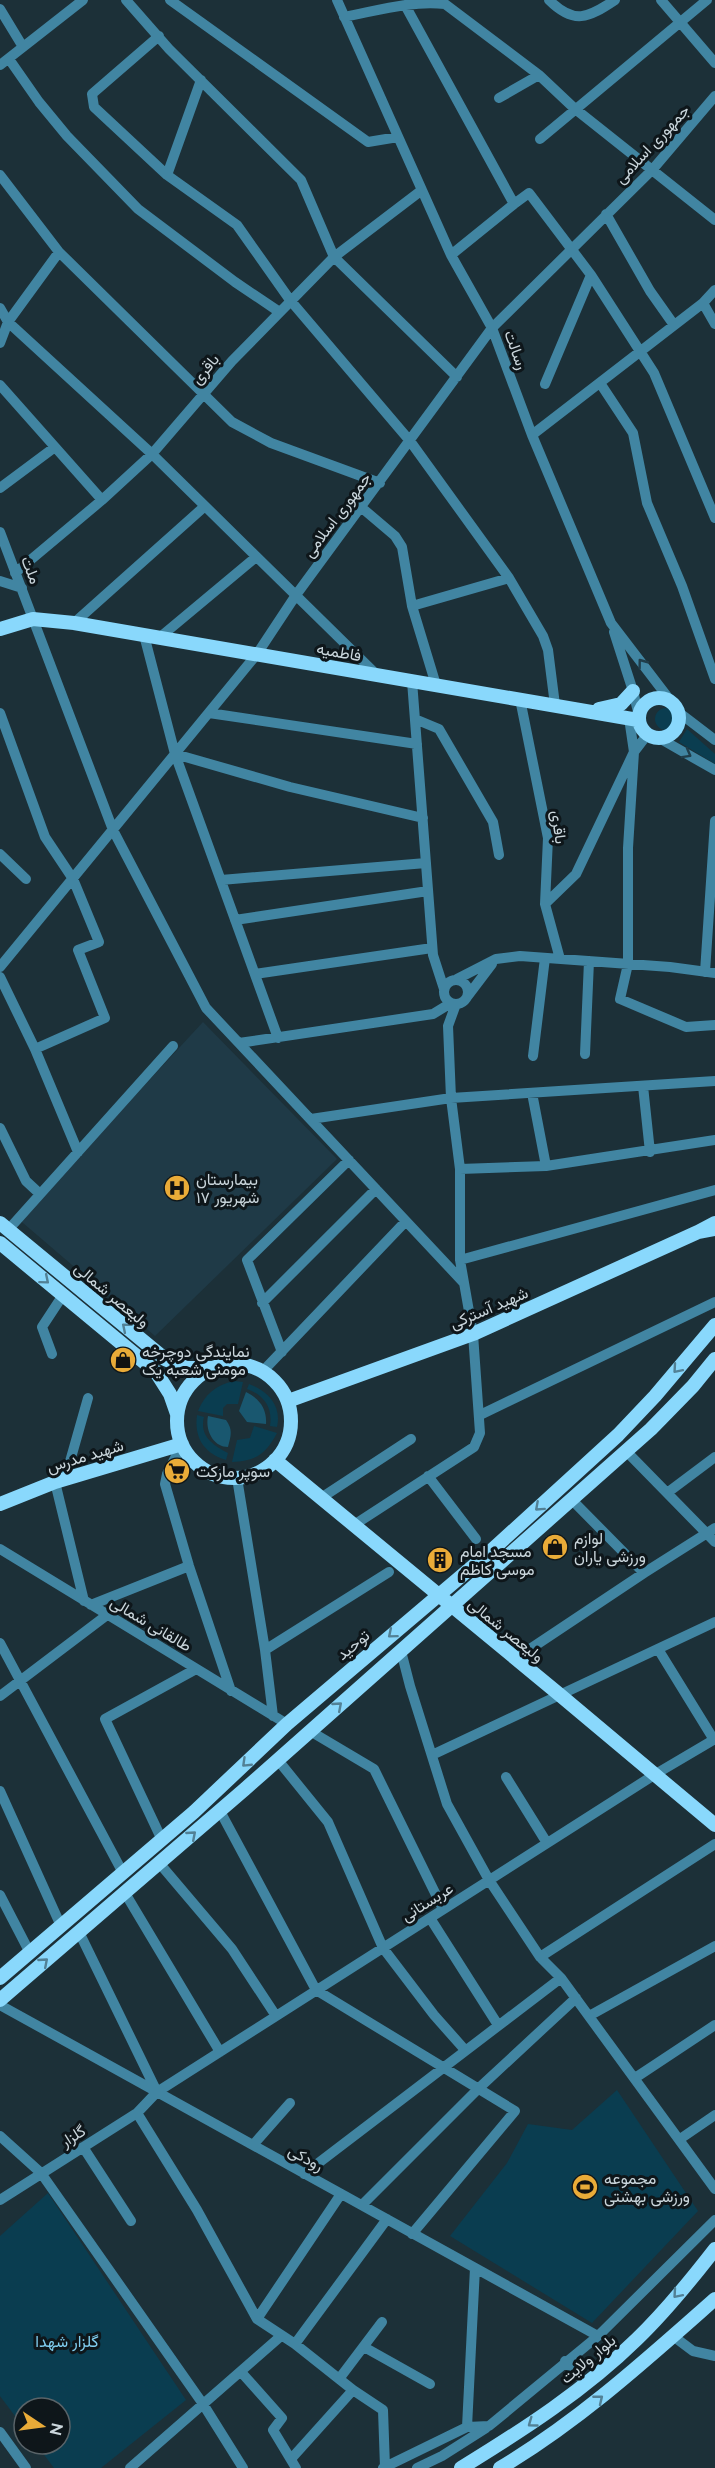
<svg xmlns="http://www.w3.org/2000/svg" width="715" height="2468" font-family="Raleway,Vazirmatn,sans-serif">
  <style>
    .built { fill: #1f3a47 }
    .green { fill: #0a3d50 }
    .water { fill: #19576f }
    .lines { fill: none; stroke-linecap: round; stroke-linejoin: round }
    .minor { stroke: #4185a2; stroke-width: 10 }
    .major { stroke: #89d8fc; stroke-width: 14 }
    .oneway { stroke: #203d4a }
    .oneway2 { stroke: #528196 }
    .labels { text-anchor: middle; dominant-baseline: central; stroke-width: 6; stroke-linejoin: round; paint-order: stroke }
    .street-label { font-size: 16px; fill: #cad6dc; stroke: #0e161a }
    .poi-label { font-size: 16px; fill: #cad6dc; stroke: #0e161a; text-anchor: start }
    .park-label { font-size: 16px; fill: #80cef0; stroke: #0e161a }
  </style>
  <rect width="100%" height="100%" fill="#1c3038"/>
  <!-- built -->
  <path class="built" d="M203,1022L337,1159L155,1336L16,1217L81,1154Z"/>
  <!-- green -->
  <path class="green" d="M655 719a11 11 0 1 1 22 0a11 11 0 1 1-22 0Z
    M687,729L715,754V764L679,742Z
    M234,1381L243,1382L238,1404H227L223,1408V1416L198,1411C205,1394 216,1385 234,1381Z
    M249,1384C268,1391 282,1406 277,1427L270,1426C273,1408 264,1395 247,1389Z
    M197,1415L204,1417C199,1436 213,1445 228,1453L226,1460C204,1453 194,1438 197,1415Z
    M254,1426L277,1433C266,1454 256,1461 232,1462L237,1440L250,1438Z
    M617,2090L698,2211L592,2323L450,2236L507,2163L528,2124L572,2130Z
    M48,2193L186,2400L101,2468H54L36,2444H60V2408H24V2428L0,2396V2236Z"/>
  <!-- water -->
  <path class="water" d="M246,1392C260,1399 267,1409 266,1424L247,1422L239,1411Z
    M208,1416L226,1420C233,1430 231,1435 228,1447C213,1447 205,1430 208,1416Z"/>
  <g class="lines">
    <!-- minor -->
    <path class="minor" d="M126,0L169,49L301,180L334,257L457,377
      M170,0L368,142L398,137
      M337,0L451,255L492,328L532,435L611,623L673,704
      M549,0C574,25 588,18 615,0
      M661,0L715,63
      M405,5L514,204L451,255
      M0,9L23,47
      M344,17C376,11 412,0 445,4L539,75L574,108L715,220
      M159,36L92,94L94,107L167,175L237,225L290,300L410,441L509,578L543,636L548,650L555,705
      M9,59L39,102L67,136L138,209L235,282L278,311
      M0,65L83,0
      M499,98L539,75
      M540,139L707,0
      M0,175L59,252L232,422L271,443L380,483
      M167,175L201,80
      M514,204L529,193L591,275L654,373L715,518
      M606,214L650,291L674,325
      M703,303L715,324
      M0,308L8,322L152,454L377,675
      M0,343L8,322L59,252
      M600,383L633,433L647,503L682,586L715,679
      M545,384L591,275
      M0,385L102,500
      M532,435L703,303L715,290
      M0,488L55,447
      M362,508L395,536L402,547L412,606L436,685
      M0,532L113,830L206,1008L464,1283
      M15,573L102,500L152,454L232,361L334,257L422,190
      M0,581L22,588
      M412,606L509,578
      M74,623L205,506
      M614,632L633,691L639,716
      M144,635L175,754L278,1038
      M159,638L256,557
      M412,681L433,955L444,989
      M520,699L548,838L545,904L560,959
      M677,711L715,740
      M0,713L45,837L73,879L99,942L78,950L105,1018L35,1049
      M209,713L417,744
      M629,718L634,752L628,848V964L620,999L686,1027L715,1025
      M415,719L439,729L493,822L499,855
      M659,738L715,770
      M175,754L290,787L423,818
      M0,854L26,879
      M221,880L426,863
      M545,904L576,874L634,752L647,735
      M235,920L428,891
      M0,967L257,654L296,595L492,328L653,169L715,96
      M705,972L715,821
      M255,974L432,948
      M0,977L35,1049L78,1152
      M457,979L496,959L520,956L670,967L715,973
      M444 992a12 12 0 1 1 24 0a12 12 0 1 1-24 0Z
      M467,997L492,964
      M239,1043L433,1014L451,1003
      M585,1054L589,961
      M533,1056L545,958
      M643,1086L650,1152
      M532,1093L546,1166
      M311,1119L451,1098L715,1081
      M0,1128L26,1181L40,1194
      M460,1169L546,1166L715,1140
      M8,1230L173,1046
      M460,1260L715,1190
      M262,1303L376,1189
      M282,1352L247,1260L349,1160
      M52,1354L42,1327L63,1295
      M263,1371L406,1221
      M480,1415L715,1302
      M182,1444L167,1474L165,1484L189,1566L231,1691
      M625,1450L715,1542
      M428,1476L476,1539
      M237,1478L265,1650L273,1716
      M65,1479L88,1398
      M55,1482L84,1601
      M667,1493L715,1457
      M321,1498L411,1439
      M571,1499L644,1573
      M354,1525L474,1447L480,1433L473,1334L460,1260V1169L451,1098L448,1026L456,1004
      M0,1549L287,1724
      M91,1605L189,1566
      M0,1643L123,1873
      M658,1649L714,1740
      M265,1650L389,1572
      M401,1651L410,1686L447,1804L489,1880L540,1957L561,1978L715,2189
      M515,1659L644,1573L715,1528
      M0,1696L107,1615
      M310,1731L374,1769L443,1909
      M432,1755L715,1622
      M277,1759L328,1822L383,1948L434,2015L465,2050
      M506,1777L547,1843
      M0,1791L61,1926
      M220,1811L316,1990L515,2111L412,2234
      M162,1840L105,1719L196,1669
      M160,1864L232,1949L276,2016
      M125,1893L220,2052
      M0,1895L30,1953
      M430,1918L498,2025
      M79,1932L157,2092
      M540,1957L715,1844
      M0,2005L598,2336
      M589,2016L715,1946
      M635,2078L715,2025
      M137,2113L197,2210L257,2319L295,2344L353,2390L383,2410L385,2467
      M0,2136L41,2173L203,2404L243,2468
      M680,2139L715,2115
      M253,2145L290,2103
      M83,2147L131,2221
      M304,2174L561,1978
      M0,2200L137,2113L157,2092L654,1775L715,1739
      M362,2205L479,2088L576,1998
      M257,2319L341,2194
      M673,2336L693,2351L715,2356
      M295,2344L387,2219
      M364,2347L430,2384
      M565,2361L586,2383
      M241,2372L282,2418L273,2430L296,2468
      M339,2379L382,2322
      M467,2427L475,2268
      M0,2432L26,2468
      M291,2459L353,2390
      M130,2468L281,2336
      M383,2468L467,2427L489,2426L598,2336L715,2220
      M417,2468L442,2456L486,2428"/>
    <!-- major -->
    <path class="major" d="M0,629L33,619L74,623L638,720
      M639 718a20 20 0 1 1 40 0a20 20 0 1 1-40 0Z
      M599,709L621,704L633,691
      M0,1223L165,1359L186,1368H211
      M715,1223L698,1232L715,1229
      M0,1243L156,1372L170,1394L177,1414
      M177 1421a57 57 0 1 1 114 0a57 57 0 1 1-114 0Z
      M288,1401L473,1334L698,1232
      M275,1460L560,1695L715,1825
      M0,1504L55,1482L182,1444
      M0,1978L194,1812L287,1724L492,1550L618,1435L655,1396L715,1325
      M0,2000L245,1789L651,1429L693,1386L715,1359
      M461,2468C523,2430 585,2390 637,2339C665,2312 691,2280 715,2249
      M500,2468C579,2421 646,2360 715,2299"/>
  </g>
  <!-- one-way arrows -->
  <defs><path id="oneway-chevron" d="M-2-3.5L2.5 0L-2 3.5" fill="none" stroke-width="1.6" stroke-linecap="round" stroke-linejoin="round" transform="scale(1.5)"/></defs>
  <g class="oneway">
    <use href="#oneway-chevron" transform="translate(642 663) rotate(-127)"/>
    <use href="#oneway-chevron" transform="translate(687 754) rotate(29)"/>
  </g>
  <g class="oneway2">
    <use href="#oneway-chevron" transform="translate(45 1280) rotate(40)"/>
    <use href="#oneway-chevron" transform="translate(126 1327) rotate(-140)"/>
    <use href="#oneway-chevron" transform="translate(677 1369) rotate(131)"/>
    <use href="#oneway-chevron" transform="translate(539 1507) rotate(138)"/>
    <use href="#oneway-chevron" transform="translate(392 1634) rotate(140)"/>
    <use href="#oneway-chevron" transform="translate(338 1706) rotate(-41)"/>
    <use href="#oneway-chevron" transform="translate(246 1763) rotate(136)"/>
    <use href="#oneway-chevron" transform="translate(192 1835) rotate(-41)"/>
    <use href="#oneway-chevron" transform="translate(44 1962) rotate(-41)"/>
    <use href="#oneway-chevron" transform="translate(677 2294) rotate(131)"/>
    <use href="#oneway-chevron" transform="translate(599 2399) rotate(-39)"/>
    <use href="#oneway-chevron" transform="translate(532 2423) rotate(144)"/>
  </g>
  <!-- icons -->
  <defs>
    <g id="hospital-disc" transform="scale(1.35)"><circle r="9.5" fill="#e9ab38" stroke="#0e161a"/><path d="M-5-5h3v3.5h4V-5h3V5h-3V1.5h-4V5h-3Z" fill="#111"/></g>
    <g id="shop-disc" transform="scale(1.35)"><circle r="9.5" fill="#e9ab38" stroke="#0e161a"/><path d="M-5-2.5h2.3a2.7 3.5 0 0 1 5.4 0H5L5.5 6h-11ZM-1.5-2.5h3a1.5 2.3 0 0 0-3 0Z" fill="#111"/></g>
    <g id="supermarket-disc" transform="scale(1.35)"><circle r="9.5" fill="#e9ab38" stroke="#0e161a"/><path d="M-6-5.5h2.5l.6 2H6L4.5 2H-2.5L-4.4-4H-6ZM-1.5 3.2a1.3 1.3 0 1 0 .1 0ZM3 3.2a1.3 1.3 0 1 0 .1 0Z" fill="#111"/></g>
    <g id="building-disc" transform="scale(1.35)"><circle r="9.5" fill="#e9ab38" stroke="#0e161a"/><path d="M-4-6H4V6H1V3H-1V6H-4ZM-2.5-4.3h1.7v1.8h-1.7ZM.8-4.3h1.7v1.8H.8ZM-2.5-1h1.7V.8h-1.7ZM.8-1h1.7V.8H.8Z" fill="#111"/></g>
    <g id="stadium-disc" transform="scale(1.35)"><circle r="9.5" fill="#e9ab38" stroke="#0e161a"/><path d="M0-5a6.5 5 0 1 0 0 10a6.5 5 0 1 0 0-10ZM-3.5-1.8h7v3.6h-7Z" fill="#111"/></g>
  </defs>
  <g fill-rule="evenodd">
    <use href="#hospital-disc" x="177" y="1188"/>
    <use href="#shop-disc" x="123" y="1360"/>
    <use href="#supermarket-disc" x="177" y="1471"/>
    <use href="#shop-disc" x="555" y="1547"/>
    <use href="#building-disc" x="440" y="1560"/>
    <use href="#stadium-disc" x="585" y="2187"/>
  </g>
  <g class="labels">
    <!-- street labels -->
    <g class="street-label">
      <text transform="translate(652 144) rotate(-47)">جمهوری اسلامی</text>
      <text transform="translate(516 350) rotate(70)">رسالت</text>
      <text transform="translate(205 369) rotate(-50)">باقری</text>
      <text transform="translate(337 515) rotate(-53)">جمهوری اسلامی</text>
      <text transform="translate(31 570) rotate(69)">ملت</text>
      <text transform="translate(339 652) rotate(10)">فاطمیه</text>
      <text transform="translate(559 827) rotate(83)">باقری</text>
      <text transform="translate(112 1295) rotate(40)">ولیعصر شمالی</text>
      <text transform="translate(489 1308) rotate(-23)">شهید آسترکی</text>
      <text transform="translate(85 1456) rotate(-17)">شهید مدرس</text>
      <text transform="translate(151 1624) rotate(31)">طالقانی شمالی</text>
      <text transform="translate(506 1630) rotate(39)">ولیعصر شمالی</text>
      <text transform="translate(353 1645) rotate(-40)">توحید</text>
      <text transform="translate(427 1902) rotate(-32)">عربستانی</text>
      <text transform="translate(73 2136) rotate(-32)">گلزار</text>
      <text transform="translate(306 2158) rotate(29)">رودکی</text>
      <text transform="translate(588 2359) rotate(-40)">بلوار ولایت</text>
    </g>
    <!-- poi labels -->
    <g class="poi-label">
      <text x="196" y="1179">بیمارستان<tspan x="196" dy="18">۱۷ شهریور</tspan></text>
      <text x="142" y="1351">نمایندگی دوچرخه<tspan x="142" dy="18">مومنی شعبه یک</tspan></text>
      <text x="196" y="1471">سوپر مارکت</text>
      <text x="574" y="1538">لوازم<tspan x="574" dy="18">ورزشی یاران</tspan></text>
      <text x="460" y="1551">مسجد امام<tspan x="460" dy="18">موسی کاظم</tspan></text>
      <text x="604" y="2178">مجموعه<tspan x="604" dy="18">ورزشی بهشتی</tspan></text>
    </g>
    <!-- park labels -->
    <g class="park-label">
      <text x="67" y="2341">گلزار شهدا</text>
    </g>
  </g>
  <!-- north arrow -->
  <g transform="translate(42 2426) rotate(103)"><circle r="28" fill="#0e161a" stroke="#596368" stroke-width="1.5"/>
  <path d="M0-4.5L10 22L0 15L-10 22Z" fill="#e9ab38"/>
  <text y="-9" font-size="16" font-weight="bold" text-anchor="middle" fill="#cad6dc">N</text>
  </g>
</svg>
